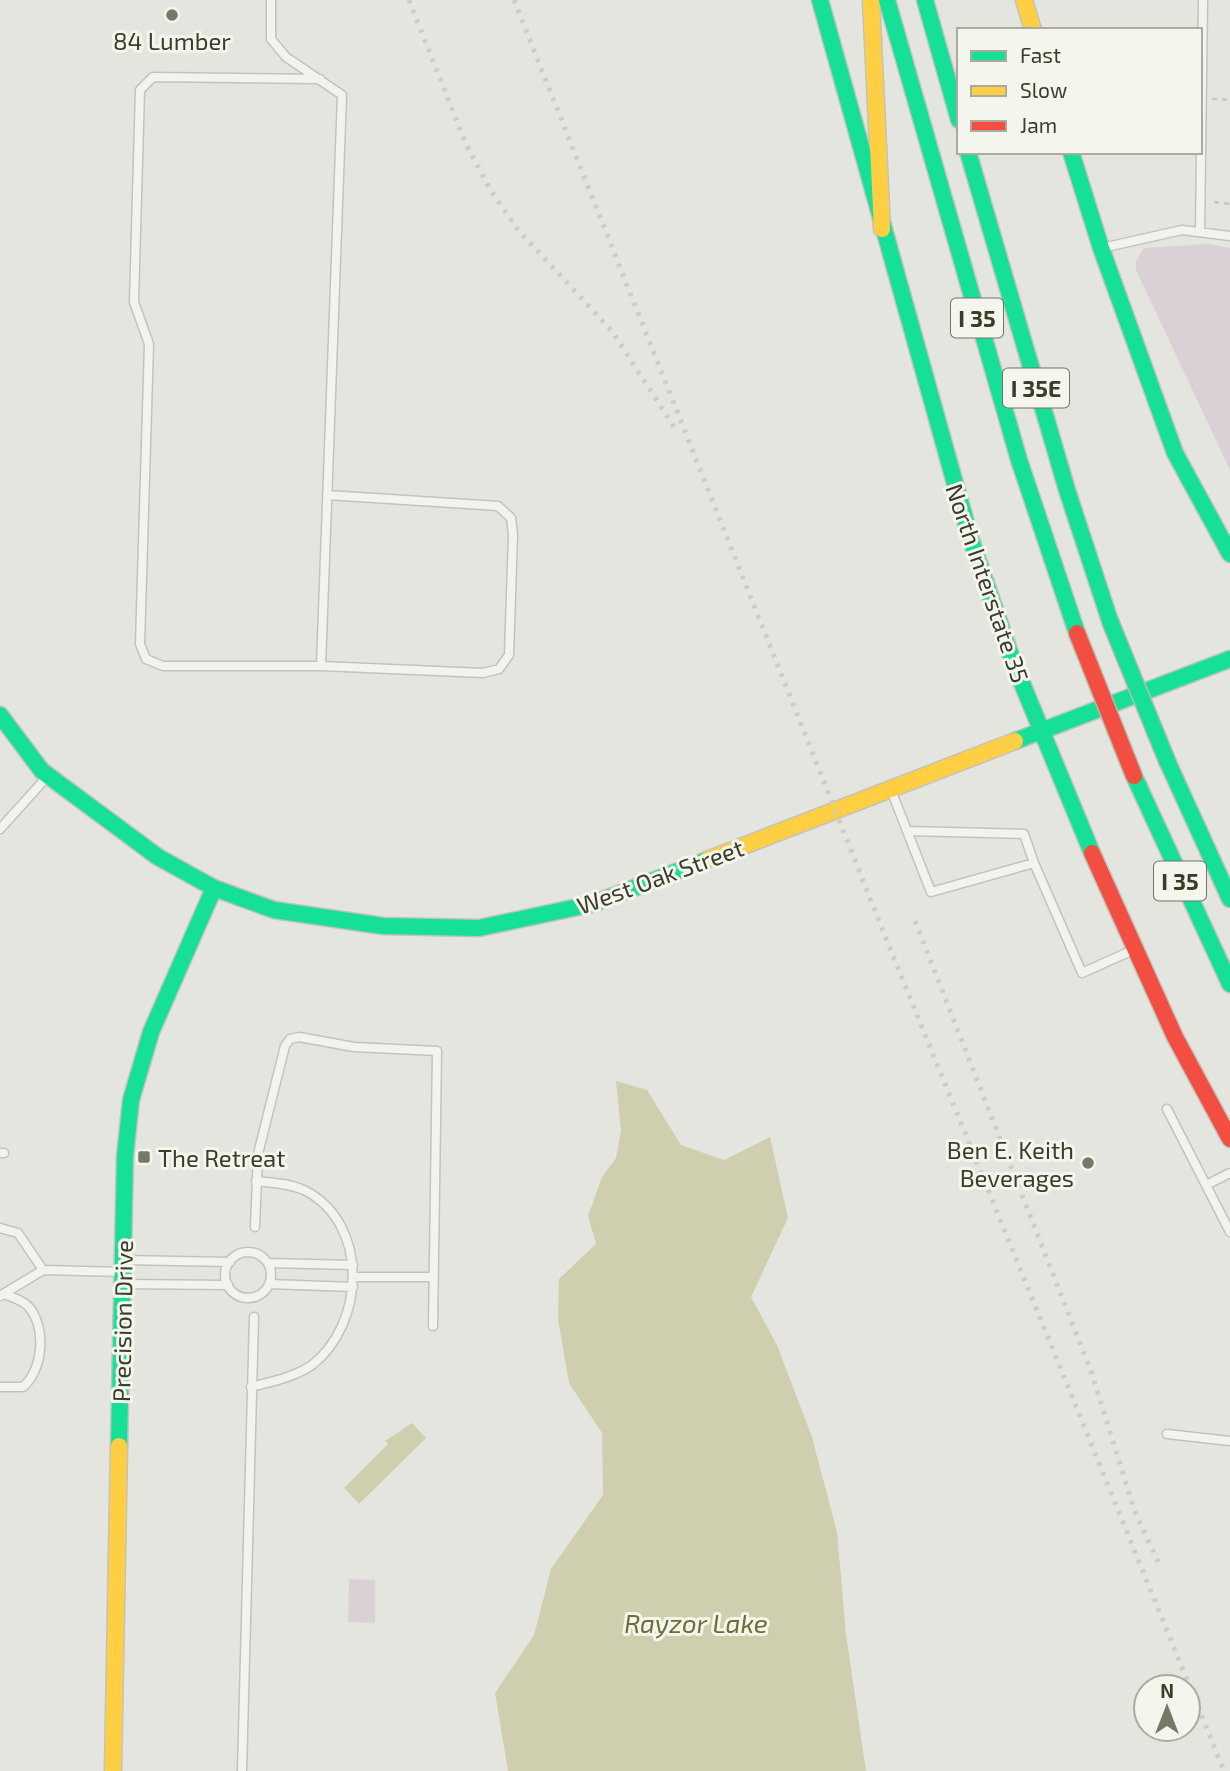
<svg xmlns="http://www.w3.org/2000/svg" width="1230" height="1771" font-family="'Exo 2',sans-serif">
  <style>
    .green { fill: #d9d1d6 }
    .water { fill: #cfcfb0 }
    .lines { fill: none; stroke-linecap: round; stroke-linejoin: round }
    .lane-casing { stroke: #c3c3be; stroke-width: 11 }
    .fast-casing { stroke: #c3c3be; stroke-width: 19 }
    .slow-casing { stroke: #c3c3be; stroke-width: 19 }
    .jam-casing { stroke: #c3c3be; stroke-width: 19 }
    .path { stroke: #c4c5bf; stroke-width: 2.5; stroke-dasharray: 5 5; stroke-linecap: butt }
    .lane { stroke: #f2f2ef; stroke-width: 8 }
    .fast { stroke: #16e098; stroke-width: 16 }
    .slow { stroke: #ffcf43; stroke-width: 16 }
    .jam { stroke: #f24e42; stroke-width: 16 }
    .rail { stroke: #cccdc9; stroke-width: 5; stroke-dasharray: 3.5 7; stroke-linecap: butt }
    .fast-bridge-casing { stroke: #b9bab2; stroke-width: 19; stroke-linecap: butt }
    .jam-bridge-casing { stroke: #b9bab2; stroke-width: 19; stroke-linecap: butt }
    .fast-bridge { stroke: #16e098; stroke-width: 16 }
    .jam-bridge { stroke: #f24e42; stroke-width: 16 }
    .poi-dot { fill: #767868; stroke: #f4f5ed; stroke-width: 2.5 }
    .labels { text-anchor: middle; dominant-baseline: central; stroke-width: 6; stroke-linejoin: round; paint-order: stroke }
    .shield { fill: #f4f5ed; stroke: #727463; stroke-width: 2 }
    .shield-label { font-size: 23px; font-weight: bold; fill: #3b3d28 }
    .poi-label { font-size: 24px; fill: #3b3d28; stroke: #f4f5ed }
    .street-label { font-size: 24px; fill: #3b3d28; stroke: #f4f5ed }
    .water-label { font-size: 26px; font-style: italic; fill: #6d6e35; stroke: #f4f5ed }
  </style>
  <rect width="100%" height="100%" fill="#e5e5e0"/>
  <!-- green -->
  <path class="green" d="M1208,244L1230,248V470L1136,270V261L1144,248Z
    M349,1579L375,1580V1623L348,1622Z"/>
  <!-- water -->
  <path class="water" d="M616,1081L647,1090L681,1145L724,1160L770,1137L788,1218L751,1297L777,1345L812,1437L837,1532L846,1634L866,1771H508L495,1693L534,1635L551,1569L603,1495L602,1433L569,1383L558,1319L559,1279L596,1244L588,1216L602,1177L616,1158L621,1130Z
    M412,1423L426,1438L359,1504L344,1488L388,1444L385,1441Z"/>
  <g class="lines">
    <!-- lane casing -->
    <g class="lane-casing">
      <path id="lane" d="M271,0V39L286,57L342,95L321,666
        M320,79L153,77L140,90L134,302L149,344L140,644L146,659L163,666H321L483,673L499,669L509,655L513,535L511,518L498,506L327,495
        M1200,232L1203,0
        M1102,248L1182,230L1230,236
        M891,790L931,892L1034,863L1082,973L1133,950
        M0,829L46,778
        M908,831L1024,834L1034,863
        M1167,1109L1230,1232
        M0,1153H4
        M1206,1185L1230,1173
        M255,1227L258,1154L285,1046L290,1039L299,1037L354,1047L437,1051L433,1326
        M0,1228L18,1233L43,1270
        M225 1275a23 23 0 1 1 46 0a23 23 0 1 1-46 0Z
        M124,1260L230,1262
        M268,1263L353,1265
        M354,1277H434
        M122,1284L228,1285
        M269,1284L353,1287
        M0,1296L43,1270L123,1272
        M0,1387H23C43,1370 47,1327 28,1306C22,1300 12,1297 4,1294
        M251,1387C271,1382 295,1377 312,1365C365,1324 370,1223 304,1190C289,1183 272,1183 256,1181
        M1167,1434L1230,1441
        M242,1771L254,1317"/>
    </g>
    <!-- fast casing -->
    <g class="fast-casing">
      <path id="fast" d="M820,0L970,537L1012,659L1092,853
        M887,0L1019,460L1077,633
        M925,0L959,120
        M968,152L1067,490L1110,621
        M1071,152L1101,248L1175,453L1230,554
        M0,715L42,771L158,857L214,888L274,910L383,926L479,928L592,904L707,860
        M1015,741L1230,659
        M1168,763L1230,899
        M1134,776L1230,984
        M119,1446L125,1156L131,1100L151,1032L214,888"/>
    </g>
    <!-- slow casing -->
    <g class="slow-casing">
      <path id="slow" d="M871,0L882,229
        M1024,0L1033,30
        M707,860L1015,741
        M113,1771L119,1446"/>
    </g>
    <!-- jam casing -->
    <g class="jam-casing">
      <path id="jam" d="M1092,853L1175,1037L1230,1139"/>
    </g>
    <!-- path -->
    <path class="path" d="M1212,99L1230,100
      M1214,202L1230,204"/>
    <!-- lane -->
    <use href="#lane" class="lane"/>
    <!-- fast -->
    <use href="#fast" class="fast"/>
    <!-- slow -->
    <use href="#slow" class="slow"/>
    <!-- jam -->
    <use href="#jam" class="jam"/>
    <!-- rail -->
    <path class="rail" d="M409,0L465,142L491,191L518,230L612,331L674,427
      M514,0L885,936L1224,1771
      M915,921L1092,1374L1135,1512L1160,1566"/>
    <!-- fast-bridge casing -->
    <g class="fast-bridge-casing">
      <path id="fast-bridge" d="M1110,621L1168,763"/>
    </g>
    <!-- jam-bridge casing -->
    <g class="jam-bridge-casing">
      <path id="jam-bridge" d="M1077,633L1134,776"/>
    </g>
    <!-- fast-bridge -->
    <use href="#fast-bridge" class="fast-bridge"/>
    <!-- jam-bridge -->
    <use href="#jam-bridge" class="jam-bridge"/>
  </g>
  <!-- markers -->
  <g class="poi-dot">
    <circle cx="172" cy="15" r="7"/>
    <rect x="137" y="1150" width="14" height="14" rx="3.5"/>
    <circle cx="1088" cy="1163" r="7"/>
  </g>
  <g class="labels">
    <!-- shield labels -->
    <g class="shield">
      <rect x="951" y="298.5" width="52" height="39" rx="5"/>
      <rect x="1003" y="368.5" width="66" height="39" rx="5"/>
      <rect x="1154" y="861.5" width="52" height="39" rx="5"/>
    </g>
    <g class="shield-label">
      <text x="977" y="318">I 35</text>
      <text x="1036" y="388">I 35E</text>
      <text x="1180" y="881">I 35</text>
    </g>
    <!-- poi labels -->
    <g class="poi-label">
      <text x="172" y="40">84 Lumber</text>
      <text x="1074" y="1149" text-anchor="end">Ben E. Keith<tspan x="1074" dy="28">Beverages</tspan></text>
      <text x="158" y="1157" text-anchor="start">The Retreat</text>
    </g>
    <!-- street labels -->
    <g class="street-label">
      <text transform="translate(988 583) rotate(71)">North Interstate 35</text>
      <text transform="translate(660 876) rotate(-20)">West Oak Street</text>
      <text transform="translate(122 1321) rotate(-89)">Precision Drive</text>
    </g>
    <!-- water labels -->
    <g class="water-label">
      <text x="696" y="1622">Rayzor Lake</text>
    </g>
  </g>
  <!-- legend -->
  <rect x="957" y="28" width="245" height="126" fill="#f4f5ed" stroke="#aaab9e" stroke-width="2"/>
  <rect x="971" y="51" width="35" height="10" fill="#16e098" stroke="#aaab9e" stroke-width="2"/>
  <text x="1020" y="63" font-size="21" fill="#3b3d28">Fast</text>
  <rect x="971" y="86" width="35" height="10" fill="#ffcf43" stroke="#aaab9e" stroke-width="2"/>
  <text x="1020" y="98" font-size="21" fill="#3b3d28">Slow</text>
  <rect x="971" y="121" width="35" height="10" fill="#f24e42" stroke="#aaab9e" stroke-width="2"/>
  <text x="1020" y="133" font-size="21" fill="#3b3d28">Jam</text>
  <!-- north arrow -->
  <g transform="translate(1167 1708)"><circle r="33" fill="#f4f5ed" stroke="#aaab9e" stroke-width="2"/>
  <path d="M0-5L12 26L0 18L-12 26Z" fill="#767868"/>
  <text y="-10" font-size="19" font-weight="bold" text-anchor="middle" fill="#3b3d28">N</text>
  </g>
</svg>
